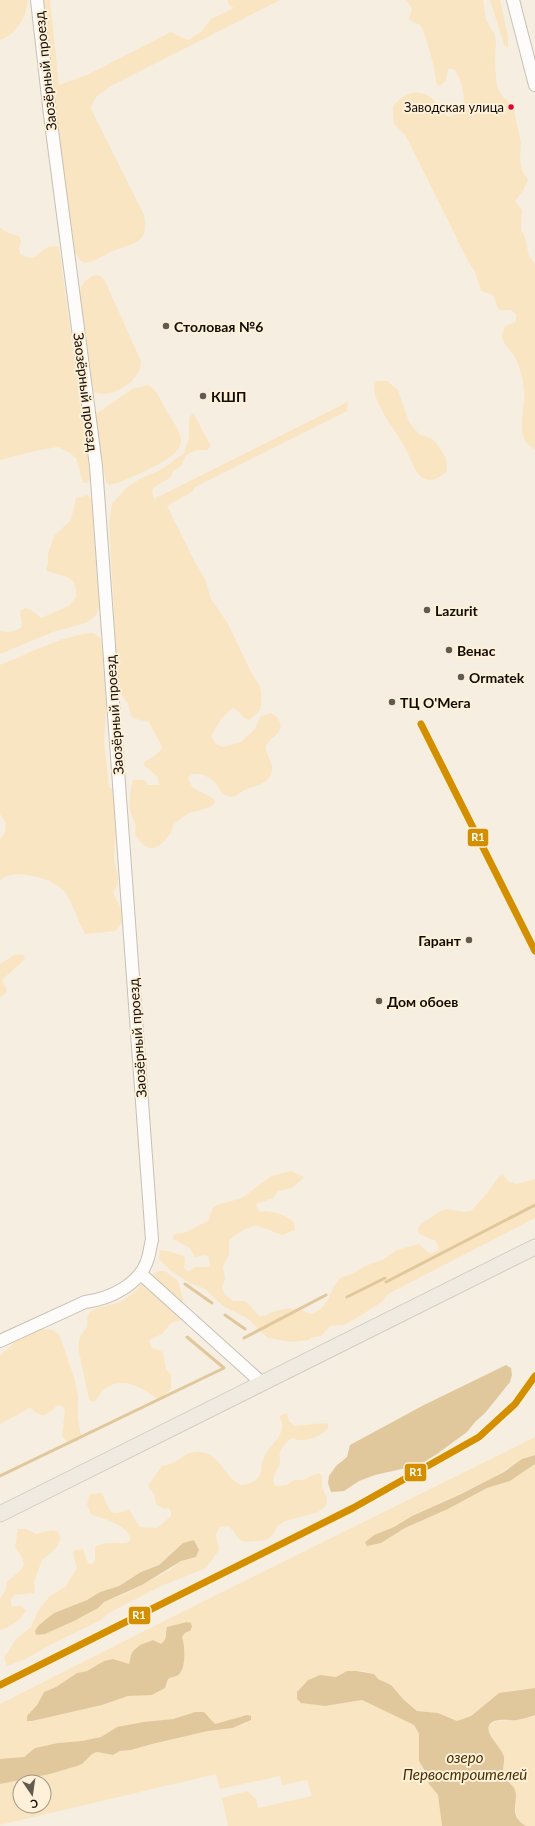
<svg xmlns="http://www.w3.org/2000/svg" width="535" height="1826" font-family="Lato,sans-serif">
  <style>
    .green { fill: #fae5c2; fill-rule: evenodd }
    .water { fill: #e0c89c }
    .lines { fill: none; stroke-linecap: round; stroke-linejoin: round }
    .stream { stroke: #e0c89c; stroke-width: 3 }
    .minor-casing { stroke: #c6bfb3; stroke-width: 14 }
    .major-casing { stroke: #d1cdc7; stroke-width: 17 }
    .minor { stroke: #fefcfa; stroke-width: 12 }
    .major { stroke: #f0ebe1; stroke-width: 15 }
    .rail-casing { stroke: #d4d1cd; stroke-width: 4.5 }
    .rail { stroke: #fef0d9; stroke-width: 3; stroke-dasharray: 9; stroke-linecap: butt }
    .rail-1-casing { stroke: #fef0d9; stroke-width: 10 }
    .rail-1 { stroke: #d48f00; stroke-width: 7 }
    .bus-dot { fill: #e4002b; stroke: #fef0d9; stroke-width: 1.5 }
    .poi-dot { fill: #605a51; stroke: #fef0d9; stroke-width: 1.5 }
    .labels { text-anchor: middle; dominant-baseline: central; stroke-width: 4; stroke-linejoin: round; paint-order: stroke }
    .bus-label { font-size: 13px; fill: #100b03; stroke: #fef0d9; text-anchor: end }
    .street-label { font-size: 14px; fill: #100b03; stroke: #fef0d9 }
    .poi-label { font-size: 14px; font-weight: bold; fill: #100b03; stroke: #fef0d9; text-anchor: start }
    .water-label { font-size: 15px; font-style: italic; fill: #463000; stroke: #fef0d9 }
    .line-badge { stroke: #fef0d9; stroke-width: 1.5 }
    .badge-label { font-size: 11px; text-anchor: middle; font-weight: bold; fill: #fff }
  </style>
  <rect width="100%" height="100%" fill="#f6eee1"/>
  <!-- green -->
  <path class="green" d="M0,0H28C27,17 16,35 0,40Z
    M44,0H50L59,85L89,74L171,32C176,35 183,38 189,40L202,31L211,19L234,8L229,5L227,0H280L111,86L97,96L92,104L91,109L144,215C150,246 132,242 111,252C102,256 95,262 85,263L80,260L75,253L54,96Z
    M406,0H483L486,20L494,33L496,41L495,64L497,87L503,97L513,105L521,143L520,159L522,170L528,180L523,191L515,201L522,210L521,230L525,237L529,256L535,264V449C512,440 527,407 524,389C523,379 520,369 516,359C512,351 502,344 502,335C502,332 504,329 505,326L516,322V314L511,310H499C491,293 499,297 481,291L475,272L468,261L406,136L394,124L393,107C403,92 421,87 435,101C441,107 438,111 448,117L461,112C468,102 461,78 454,69H448L446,80L441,85H438L436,82L433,63L423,29L420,25L409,20L412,8Z
    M490,0H500L508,36V48L504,45L503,41Z
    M0,227L6,232L19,236L21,242L19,248L20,254C41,267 38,242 59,247L89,468L90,478L88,483L83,482L76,458L70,453L58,447L34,451L0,460Z
    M95,275L101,276L105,281L141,361C142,380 112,400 94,392L92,388L79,294C81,285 86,278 95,275Z
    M376,381H387L398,390L409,422L419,434L432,439L437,444L446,458L447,470C445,474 440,477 435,479C417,486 411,458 405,447C398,433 366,396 376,381Z
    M148,385C157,389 162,403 167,412C172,420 180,430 181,440C183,459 132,476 118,483L109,485L106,482L95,420L96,414L132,389Z
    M348,402L347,411L195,487L192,492L167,506L195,562L206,581L211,599L227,622L254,678C262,683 263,701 260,710L250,720C242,719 240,711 233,708C225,714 213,728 212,738L216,744L223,747L241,742L255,729L260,717L271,713L277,717C288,733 271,735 266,746C265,755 273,760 272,770C271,785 255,785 244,790C238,794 236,798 228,796C221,794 221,790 217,785C212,778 200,771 191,775L188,778L192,787L214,799L215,803C207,812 194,809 184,816C181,819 177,821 174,824C172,826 172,829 171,832C160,850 147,856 135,834C137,820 133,822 130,810C129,805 131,785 133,780H144L148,785H159L158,777L145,766L144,762L153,757L162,749L161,745L149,722L135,719L131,716L128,704L121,694L117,668L109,522L112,504L125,489L138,480L162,469L184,453L189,438V418L193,413L211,446L207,450H197L186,455L181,466L173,471L171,477L153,488L152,493L155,501L156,498Z
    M88,495L92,500L101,604L96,615L86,623L53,632L0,654V631C8,633 15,632 22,627L20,611L25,608L31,610L41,618L69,606L76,597C78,572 61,578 46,570L48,564V554L54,536L71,520L76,498Z
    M93,633L100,638L103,653L107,697L104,741L109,787L114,791L116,821L114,860L118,876V883L113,893C119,909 132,914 115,931L85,934C78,921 73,904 65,892C55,879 12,866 0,881V839L5,832L6,823L0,814V665C28,654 63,635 93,633Z
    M22,954L25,957L24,960L2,980L7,990L5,994L0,997V964L14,955Z
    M291,1171L304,1177L292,1188L278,1191L273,1198L256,1204L259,1212C271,1209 285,1215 294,1222L295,1230L282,1235L256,1225L243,1230L229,1240V1254L223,1267L225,1279L222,1287L225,1295L233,1301H244L248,1303L259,1316C265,1317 268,1314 273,1312C286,1307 299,1307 310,1314C330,1309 329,1290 340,1278L352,1274L365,1266L382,1260L397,1250L419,1244L430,1254L439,1250L436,1241L419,1234L418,1229L420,1225L439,1212L447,1209L464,1212L471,1211L489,1191L499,1176L503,1175L509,1182L517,1184L535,1179V1218L388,1294L383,1301L360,1316L344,1325L330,1326L321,1336L312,1337L309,1340L292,1342L268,1338L247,1318L223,1306L205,1289L190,1283L170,1270L159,1259L160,1250L168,1251L184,1256L185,1260L184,1268L187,1271C192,1271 192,1268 196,1267C201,1266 205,1268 210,1266L209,1257L205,1255L195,1257L190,1248L173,1239L174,1234L184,1233L208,1221L213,1208L217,1205L242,1198L271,1176Z
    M159,1271H165L178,1281L186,1312L184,1319L171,1323L162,1334L149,1340L152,1348L163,1352L166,1369L171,1374V1389L161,1398L157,1399C144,1388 122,1376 106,1388C100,1391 99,1398 94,1402L89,1400L78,1347L80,1337L87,1327C88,1321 86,1316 90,1312C99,1304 115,1307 125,1299C138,1291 143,1278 159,1271Z
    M41,1329L53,1330L59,1334L74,1377L78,1397V1419L81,1435L78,1442L67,1441L62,1436L65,1411L63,1406L58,1405C51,1410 45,1420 35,1412C34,1411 32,1409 30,1408L0,1424V1356L17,1340Z
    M287,1413L289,1421L295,1426L324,1423L328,1424V1428C320,1437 304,1444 292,1438C288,1440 281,1448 280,1452C279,1455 280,1458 280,1462C279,1470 270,1476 275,1486L287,1485L294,1480H302L319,1473L322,1476V1487L327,1498L326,1506L318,1512L283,1522L276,1528L273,1535L266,1540L246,1542L241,1541L229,1526L220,1527L216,1534L219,1550L206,1568L159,1587L109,1613L101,1620L52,1644L24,1660L7,1666L4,1658L16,1639L31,1627L38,1611L50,1596L65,1587L77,1568L73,1555L74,1550L83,1549L88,1563L92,1564L95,1561V1547C105,1540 118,1545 129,1542L131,1539C125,1523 104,1520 91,1514L87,1505L89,1496L92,1494L101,1493C106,1497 107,1514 116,1513C120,1513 125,1510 129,1509L135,1520L140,1527L157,1528L171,1516V1512L168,1508L164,1509L156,1504L154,1494L148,1486L162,1466C179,1464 181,1453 195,1452C219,1449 224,1478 241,1485C247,1484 254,1483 258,1478C263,1472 260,1466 263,1460C268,1444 290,1435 279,1416ZM194,1540L199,1550L196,1557L181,1561L168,1571L127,1593L104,1602L98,1608L52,1631L48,1632L37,1627L54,1613L87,1600L100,1592L119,1586L141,1572L159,1565L183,1543Z
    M535,1437V1455L526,1457L489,1480L412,1516L394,1527L374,1535L368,1539L381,1543L405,1528L448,1509L487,1488L510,1481L535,1464V1688L499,1693L471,1716L457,1721L438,1713L417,1711L404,1700L391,1685L378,1679L374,1674L363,1671H350L336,1677L316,1676L308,1680L299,1689L296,1695L299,1702L325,1706L362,1700L414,1725L419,1734V1761L425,1771L429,1784L438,1795L442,1826H228L222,1798L247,1791L256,1799L258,1808L312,1796L307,1780L282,1785L280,1776L220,1789L216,1774L0,1825V1784L50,1774L77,1766L82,1764L92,1754L97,1752L114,1755L120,1751L131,1750L152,1744L208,1731L233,1728L247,1723L241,1716L232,1720L215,1724L204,1712L191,1713L173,1719L135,1723L113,1729L101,1737L82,1741L58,1743L35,1748L24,1757L0,1759V1704L182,1612ZM192,1627L190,1631L185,1633L182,1637C185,1646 187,1670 177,1676C174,1677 171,1677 168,1679L165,1688L156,1693L128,1696L102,1705L32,1721L27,1716L37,1705L44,1692L56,1687L77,1673L87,1671L104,1661L113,1659L129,1664L131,1655L133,1651L140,1645L153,1640L161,1644L165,1641L166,1632ZM20,1782H44V1806H20Z
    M18,1529H26L36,1534L53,1530L58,1532L61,1538L56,1548L42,1560L34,1582L35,1588L34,1593L15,1595L11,1599V1606H22L26,1611C20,1621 10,1627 0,1630V1599L6,1589L7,1582C23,1567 31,1569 15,1547Z
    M535,1715V1826H526C510,1817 518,1801 513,1787C511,1782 506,1780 504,1774C503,1769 505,1762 503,1756C499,1747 491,1739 488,1729C492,1718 504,1721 513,1720C520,1720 528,1718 535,1715Z"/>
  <!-- water -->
  <path class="water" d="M506,1365L511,1368L512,1375L510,1382L485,1413L475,1422L467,1432L437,1454L419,1465L375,1475L359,1481L344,1491L331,1492L328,1483L329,1476L336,1466L347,1457L350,1445L422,1406Z
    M535,1455V1464L510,1481L487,1488L448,1509L405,1528L381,1543L367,1546L365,1542L374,1535L394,1527L412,1516L461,1494L504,1472L522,1459Z
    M194,1540L199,1550L196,1557L181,1561L142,1585L104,1602L98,1608L76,1620L45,1634L36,1635L35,1631L39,1625L54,1613L87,1600L100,1592L119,1586L141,1572L159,1565L183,1543Z
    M187,1622L191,1623L192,1627L190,1631L185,1633L182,1637C185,1646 187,1670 177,1676C174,1677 171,1677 168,1679L165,1688L152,1695L128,1696L102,1705L32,1721H27V1716L37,1705L44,1692L56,1687L77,1673L87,1671L104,1661L113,1659L129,1664L131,1655L133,1651L140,1645L153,1640L161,1644C168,1639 165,1634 167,1627Z
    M347,1671H357L374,1674L378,1679L391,1685L404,1700L417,1711L438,1713L457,1721L471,1716L499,1693L535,1688V1715C529,1717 523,1719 517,1720C509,1721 497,1717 490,1724C483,1733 502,1747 504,1757C505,1764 501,1771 505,1778C508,1782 513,1785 515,1790C519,1802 507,1815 526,1826H442L438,1795L429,1784L425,1771L419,1761V1734L414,1725L362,1700L325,1706L301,1703L297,1699V1692L308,1680L320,1675L336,1677Z
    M195,1712H204L215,1724L247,1715L251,1716V1720L233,1728L208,1731L152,1744L131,1750L120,1751L113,1755L97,1752L92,1754L82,1764L77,1766L50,1774L0,1784V1759L24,1757L35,1748L58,1743L82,1741L101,1737L117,1727L143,1722L173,1719Z"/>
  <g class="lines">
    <!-- stream -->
    <path class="stream" d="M386,1282L535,1205
      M185,1284L212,1303
      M347,1297L385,1278
      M225,1315L245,1329
      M244,1338L326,1295
      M0,1476L224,1368L187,1337"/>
    <!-- minor casing -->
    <g class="minor-casing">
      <path id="minor" d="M513,0L535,85
        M141,1274L262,1383
        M0,1341L85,1302C110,1299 141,1284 148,1258C150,1252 150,1246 152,1240L96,466L50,115L37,0"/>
    </g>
    <!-- major casing -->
    <g class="major-casing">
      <path id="major" d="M0,1514L535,1247"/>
    </g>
    <!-- minor -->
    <use href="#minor" class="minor"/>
    <!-- major -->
    <use href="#major" class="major"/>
    <!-- rail casing -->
    <g class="rail-casing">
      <path id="rail" d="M421,724L535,951
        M0,1685L353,1508L479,1437L515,1404L535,1376"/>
    </g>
    <!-- rail -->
    <use href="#rail" class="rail"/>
    <!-- rail-1 casing -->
    <g class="rail-1-casing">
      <path id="rail-1" d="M421,724L535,951
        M0,1685L353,1508L479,1437L515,1404L535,1376"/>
    </g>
    <!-- rail-1 -->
    <use href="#rail-1" class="rail-1"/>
  </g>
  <!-- markers -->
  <circle class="bus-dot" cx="511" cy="107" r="3.5"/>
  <g class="poi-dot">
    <circle cx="166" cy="326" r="4"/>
    <circle cx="203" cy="396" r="4"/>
    <circle cx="427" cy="610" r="4"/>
    <circle cx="449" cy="650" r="4"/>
    <circle cx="461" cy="677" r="4"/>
    <circle cx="392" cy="702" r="4"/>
    <circle cx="469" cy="940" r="4"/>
    <circle cx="379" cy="1001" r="4"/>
  </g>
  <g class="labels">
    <!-- bus labels -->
    <g class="bus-label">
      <text x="504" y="107">Заводская улица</text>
    </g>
    <!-- street labels -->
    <g class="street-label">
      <text transform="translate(45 71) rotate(-96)">Заозёрный проезд</text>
      <text transform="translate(86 392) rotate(83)">Заозёрный проезд</text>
      <text transform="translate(114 715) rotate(-94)">Заозёрный проезд</text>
      <text transform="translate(137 1038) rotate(-94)">Заозёрный проезд</text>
    </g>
    <!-- poi labels -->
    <g class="poi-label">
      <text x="174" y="326">Столовая №6</text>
      <text x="211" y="396">КШП</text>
      <text x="435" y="610">Lazurit</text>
      <text x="457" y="650">Венас</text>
      <text x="469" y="677">Ormatek</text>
      <text x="400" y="702">ТЦ О'Мега</text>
      <text x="461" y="940" text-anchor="end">Гарант</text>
      <text x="387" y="1001">Дом обоев</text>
    </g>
    <!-- water labels -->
    <g class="water-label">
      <text x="465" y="1757">озеро<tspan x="465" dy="17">Первостроителей</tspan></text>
    </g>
  </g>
  <g class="line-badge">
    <rect x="467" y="828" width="22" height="19" rx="4" fill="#d48f00"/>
    <rect x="404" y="1463" width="23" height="19" rx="4" fill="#d48f00"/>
    <rect x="128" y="1606" width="23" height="19" rx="4" fill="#d48f00"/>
  </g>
  <g class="badge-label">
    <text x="478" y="841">R1</text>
    <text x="416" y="1476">R1</text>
    <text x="139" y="1619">R1</text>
  </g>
  <!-- north arrow -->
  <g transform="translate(32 1794) rotate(167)"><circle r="19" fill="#fef0d9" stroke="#9f9483"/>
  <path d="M0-3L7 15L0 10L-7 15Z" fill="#605a51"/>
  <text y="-6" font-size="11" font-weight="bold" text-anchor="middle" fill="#100b03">С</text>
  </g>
</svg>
